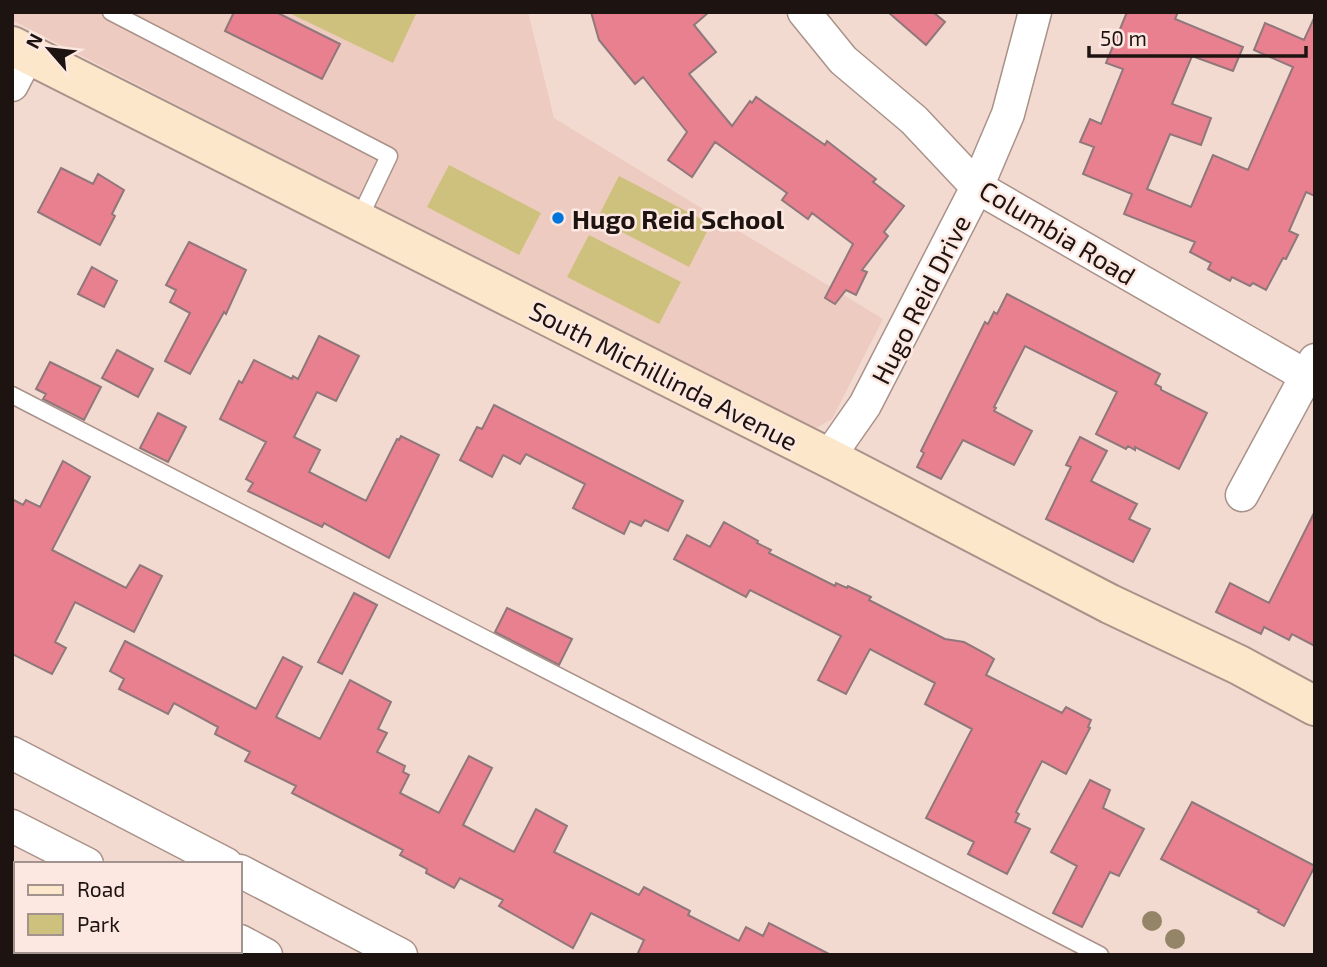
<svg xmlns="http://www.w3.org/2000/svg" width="1327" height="967" font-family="'Exo 2',sans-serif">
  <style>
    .built { fill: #edcbc0 }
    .green { fill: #cec17d }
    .building { fill: #e88090; stroke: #90777a; stroke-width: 2 }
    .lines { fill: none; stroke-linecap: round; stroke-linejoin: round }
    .service-casing { stroke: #a99289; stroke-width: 19 }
    .minor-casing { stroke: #a99289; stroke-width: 35 }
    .secondary-casing { stroke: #a99289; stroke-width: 42 }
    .service { stroke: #fff; stroke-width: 16 }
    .minor { stroke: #fff; stroke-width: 32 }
    .secondary { stroke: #fde7cb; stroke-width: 38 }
    .tree { fill: #958568 }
    .poi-dot { fill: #0075dc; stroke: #fde8e1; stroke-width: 2.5 }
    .labels { text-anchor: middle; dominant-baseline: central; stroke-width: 5; stroke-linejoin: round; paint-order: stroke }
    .poi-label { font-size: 26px; font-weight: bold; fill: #1d1411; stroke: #fde8e1; text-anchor: start }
    .street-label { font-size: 26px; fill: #1d1411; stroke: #fde8e1 }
  </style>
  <rect width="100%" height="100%" fill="#f3dad1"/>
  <!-- built -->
  <path class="built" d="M12,12H528L554,118L883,319L832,419L811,431L12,20Z"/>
  <!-- green -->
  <path class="green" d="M287,12H417L393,63Z
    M449,165L541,213L519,255L427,207Z
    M619,176L711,224L689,267L597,219Z
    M589,235L681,282L659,324L567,277Z"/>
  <!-- building -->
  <path class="building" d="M234,12H276L340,44L322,79L225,31Z
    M591,12H709L694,25L716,52L689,74L732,126L750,101L752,103L756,97L825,145L827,141L876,179L873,182L904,206L884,232L888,236L862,270L867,272L856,295L846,290L835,304L825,298L853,244L812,213L808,219L782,200L787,193L715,142L692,177L668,160L687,132L643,77L635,84L599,40Z
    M888,12H933L945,22L926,45Z
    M1127,12H1178L1175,19L1243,47L1233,71L1192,56L1172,104L1211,118L1201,145L1170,134L1147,189L1191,207L1213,155L1248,170L1293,67L1254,50L1265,23L1304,40L1315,16V196L1306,192L1289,231L1298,235L1286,259L1283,258L1266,290L1253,283L1250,286L1232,277L1230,281L1208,269L1211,263L1190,252L1195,242L1124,214L1132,194L1083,174L1094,147L1080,142L1090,119L1101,124L1123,69L1106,63Z
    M61,168L93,184L98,174L124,190L112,214L115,216L100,245L38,212Z
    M189,242L246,270L226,314L224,312L190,374L165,361L190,313L170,302L176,290L166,285Z
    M92,267L117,281L104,307L78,294Z
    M1007,294L1160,374L1155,384L1161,387V390L1207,413L1179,469L1135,447V450L1128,446L1126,449L1096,434L1117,392L1025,346L994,407L996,408L994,411L1032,431L1014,465L963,440L941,479L917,467L924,453L921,451L985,322L988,324L994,312L997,314Z
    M319,336L359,356L336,401L317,392L294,437L320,450L309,472L366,501L397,439L399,440L401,436L439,455L389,558L324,523L322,527L248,491L253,483L246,479L266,442L220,419L239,381L242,383L254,360L292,379L293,376L298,379Z
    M117,350L153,369L138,397L102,378Z
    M50,362L101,387L84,420L43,399L46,394L36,389Z
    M494,405L683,501L668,531L645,520L641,526L630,521L624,534L573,508L585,484L526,454L520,464L503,455L492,477L460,460L477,427L482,429Z
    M158,413L186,427L168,462L140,448Z
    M1080,437L1107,451L1091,481L1137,504L1129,519L1150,529L1133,562L1046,519L1071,467L1066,465Z
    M63,461L90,477L52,550L126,588L140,565L162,576L134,632L75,602L55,642L66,648L52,674L12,654V499L23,505L26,500L40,507Z
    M1315,511V646L1292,634L1289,640L1264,627L1261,634L1216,612L1230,583L1269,603Z
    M724,522L758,541L757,543L771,550L769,553L835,586L836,583L847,588L848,586L871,597L869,600L945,639L964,642L988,655L994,659L986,675L1062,713L1066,707L1091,720L1088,727L1090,728L1066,774L1042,761L1016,812L1019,814L1015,822L1030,829L1007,874L968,854L974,842L926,818L972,729L925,704L935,683L870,649L846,694L818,680L841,636L750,590L746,597L674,559L687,535L710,547Z
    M354,593L377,605L342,674L318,662Z
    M507,608L572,639L559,665L495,632Z
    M125,641L256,709L283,657L302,667L276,717L320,739L350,680L391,702L378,729L387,733L377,752L405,766L403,772L409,775L400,793L439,813L469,756L492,768L463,825L514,852L536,809L567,826L554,852L639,895L644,887L690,911L688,915L739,941L746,927L763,936L769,923L831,955H637L644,940L591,913L573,948L499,906L503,900L460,878L454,888L426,873L427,869L400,855L403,850L292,793L296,786L245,761L250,752L215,734L218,727L174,703L168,714L119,689L124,679L110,671Z
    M1090,780L1110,790L1103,808L1144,829L1119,876L1110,872L1082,927L1053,913L1077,866L1051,852Z
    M1192,802L1315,866L1284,926L1258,912L1259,910L1161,859Z"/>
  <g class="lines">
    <!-- service casing -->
    <g class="service-casing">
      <path id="service" d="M111,12L389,156L358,221
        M12,395L1100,955"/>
    </g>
    <!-- minor casing -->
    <g class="minor-casing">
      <path id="minor" d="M804,12L843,60L914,120L977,187L1315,381
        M12,85L28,54
        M828,458L865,405L977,187L1008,114L1035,12
        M1242,495L1315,360
        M12,753L226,864
        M12,826L87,864
        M240,871L401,955
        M240,941L266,955"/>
    </g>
    <!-- secondary casing -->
    <g class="secondary-casing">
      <path id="secondary" d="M12,46L839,463L1110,604L1239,665L1315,706"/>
    </g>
    <!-- service -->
    <use href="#service" class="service"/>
    <!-- minor -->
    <use href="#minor" class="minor"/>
    <!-- secondary -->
    <use href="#secondary" class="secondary"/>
  </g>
  <!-- trees -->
  <g class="tree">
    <circle cx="1152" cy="921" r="10"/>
    <circle cx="1175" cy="939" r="10"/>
  </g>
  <!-- markers -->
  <circle class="poi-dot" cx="558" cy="218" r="7"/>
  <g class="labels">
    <!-- poi labels -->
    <g class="poi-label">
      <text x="572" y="218">Hugo Reid School</text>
    </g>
    <!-- street labels -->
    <g class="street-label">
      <text transform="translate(1058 232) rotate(31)">Columbia Road</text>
      <text transform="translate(920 299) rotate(-63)">Hugo Reid Drive</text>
      <text transform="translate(664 375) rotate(27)">South Michillinda Avenue</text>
    </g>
  </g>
  <!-- border -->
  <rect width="1327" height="967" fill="none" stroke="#1d1411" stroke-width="28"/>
  <!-- legend -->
  <rect x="14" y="862" width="228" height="91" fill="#fde8e1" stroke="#a3938e" stroke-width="2"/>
  <rect x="28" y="885" width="35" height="10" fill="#fde7cb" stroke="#a3938e" stroke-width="2"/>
  <text x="77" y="897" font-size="21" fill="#1d1411">Road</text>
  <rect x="28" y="914" width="35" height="21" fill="#cec17d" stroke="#a3938e" stroke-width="2"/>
  <text x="77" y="932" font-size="21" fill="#1d1411">Park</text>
  <!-- north arrow -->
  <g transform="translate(49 49) rotate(298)" stroke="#fde8e1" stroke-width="5" paint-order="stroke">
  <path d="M0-5L12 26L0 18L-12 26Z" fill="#1d1411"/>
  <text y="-10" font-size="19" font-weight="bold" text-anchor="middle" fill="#1d1411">N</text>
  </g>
  <!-- scale -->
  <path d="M1089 46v10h217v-10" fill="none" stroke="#1d1411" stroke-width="3.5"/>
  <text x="1100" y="46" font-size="21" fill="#1d1411" stroke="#fde8e1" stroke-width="5" paint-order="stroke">50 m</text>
</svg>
